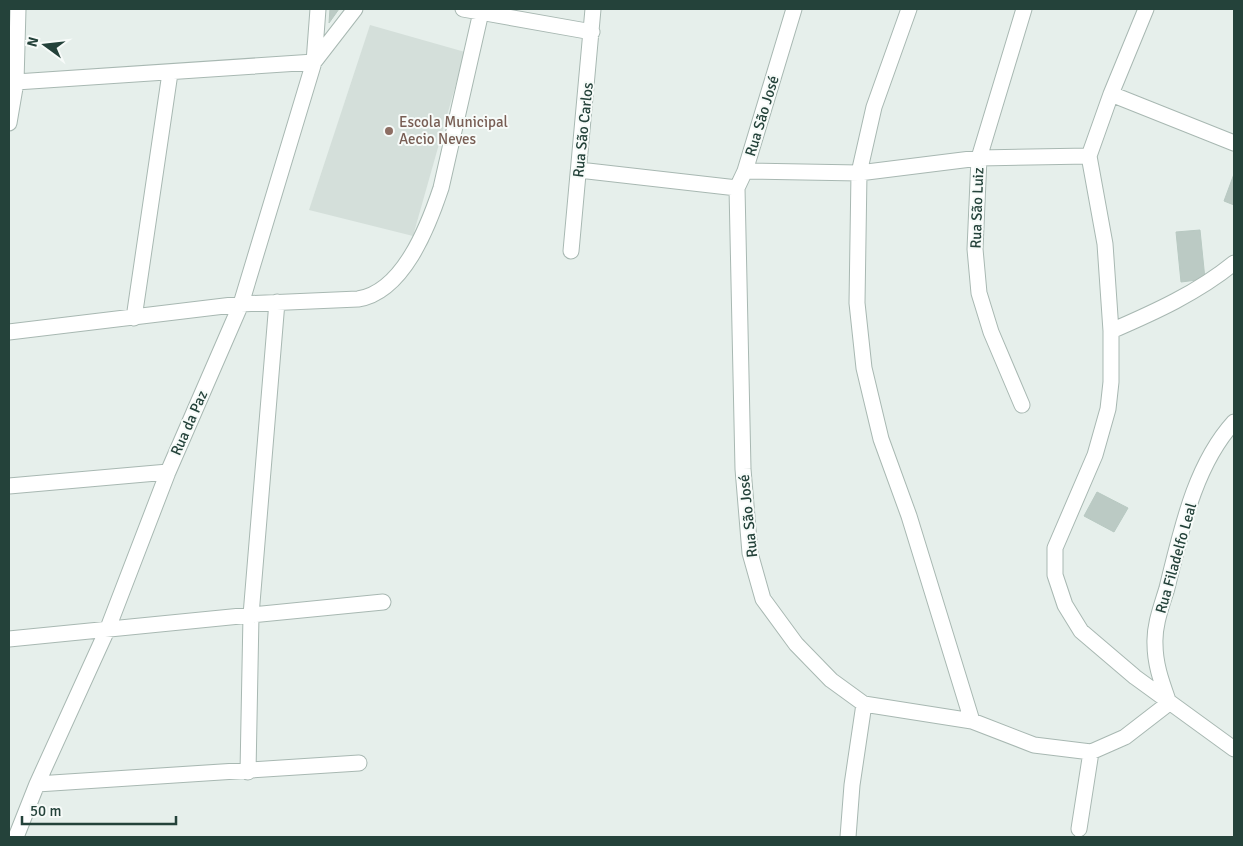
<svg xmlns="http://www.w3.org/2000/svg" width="1243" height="846" font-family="Signika,sans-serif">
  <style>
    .built { fill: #d4dfda }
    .building { fill: #bbcac4; stroke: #b8c9c2 }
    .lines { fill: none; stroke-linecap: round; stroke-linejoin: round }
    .street-casing { stroke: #a8b8b2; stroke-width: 17 }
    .street { stroke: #fff; stroke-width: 15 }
    .education-dot { fill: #8d6e63; stroke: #f7fbf9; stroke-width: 2 }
    .labels { text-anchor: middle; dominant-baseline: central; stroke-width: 4; stroke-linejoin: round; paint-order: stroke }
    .street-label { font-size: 15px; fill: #24423a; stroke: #f7fbf9 }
    .education-label { font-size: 15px; fill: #785e54; stroke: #f7fbf9; text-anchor: start }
  </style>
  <rect width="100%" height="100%" fill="#e6efeb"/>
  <!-- built -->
  <path class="built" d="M370,25L465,52L413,236L309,210Z"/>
  <!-- building -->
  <path class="building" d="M330,9H339L329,23Z
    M1234,174V205L1224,201Z
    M1200,230L1205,279L1181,282L1176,232Z
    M1097,492L1128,508L1114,532L1084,516Z"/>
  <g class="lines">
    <!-- street casing -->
    <g class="street-casing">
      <path id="street" d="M463,9L592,32
        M794,9L745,171L737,188L743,469L750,553L763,599L796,644L831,680L864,704L972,721L1034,745L1091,752L1125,737L1169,703
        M909,9L874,107L859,173L857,303L864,368L881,439L909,516L972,721
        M1146,9L1111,94L1089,156L1105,244L1111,331V382L1108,409L1095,455L1055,548V575L1065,605L1081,631L1135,677L1234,749
        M16,82L314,62L318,9
        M1111,94L1234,143
        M9,123L16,82L18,9
        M579,170L737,188
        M745,171L859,173L979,158L1089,156
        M571,251L593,9
        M134,318L170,73
        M1111,331C1155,312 1197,293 1234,263
        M9,332L241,304L358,299C403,292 428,227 441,188L481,12
        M1022,405L991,332L979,293L975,249L979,158L1024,9
        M9,486L168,472
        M9,639L383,602
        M1169,703C1162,683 1155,665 1155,644C1154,625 1162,605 1167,588C1181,532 1194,466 1234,422
        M248,772L251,615L277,302
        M37,784L359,763
        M1079,829L1091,752
        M16,837L37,784L108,628L168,472L241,304L314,62L355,9
        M848,837L852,785L864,704"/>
    </g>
    <!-- street -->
    <use href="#street" class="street"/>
  </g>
  <!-- markers -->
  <circle class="education-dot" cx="389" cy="131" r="5"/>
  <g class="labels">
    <!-- street labels -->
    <g class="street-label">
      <text transform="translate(762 116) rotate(-73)">Rua São José</text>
      <text transform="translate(583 130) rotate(-84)">Rua São Carlos</text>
      <text transform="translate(977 208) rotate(-88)">Rua São Luiz</text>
      <text transform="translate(189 423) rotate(-66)">Rua da Paz</text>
      <text transform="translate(748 516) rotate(-96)">Rua São José</text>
      <text transform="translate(1176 558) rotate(-74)">Rua Filadelfo Leal</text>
    </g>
    <!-- education labels -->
    <g class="education-label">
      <text x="399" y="122">Escola Municipal<tspan x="399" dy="17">Aecio Neves</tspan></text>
    </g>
  </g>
  <!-- border -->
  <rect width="1243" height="846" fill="none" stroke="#24423a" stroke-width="20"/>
  <!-- north arrow -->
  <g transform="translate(45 45) rotate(285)" stroke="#f7fbf9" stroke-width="4" paint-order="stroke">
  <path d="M0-4L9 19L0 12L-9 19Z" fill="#24423a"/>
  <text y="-8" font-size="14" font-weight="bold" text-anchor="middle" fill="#24423a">N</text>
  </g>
  <!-- scale -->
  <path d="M22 816v8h154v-8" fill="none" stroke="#24423a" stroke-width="2.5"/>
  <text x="30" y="816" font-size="15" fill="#24423a" stroke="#f7fbf9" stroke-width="4" paint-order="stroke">50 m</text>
</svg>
